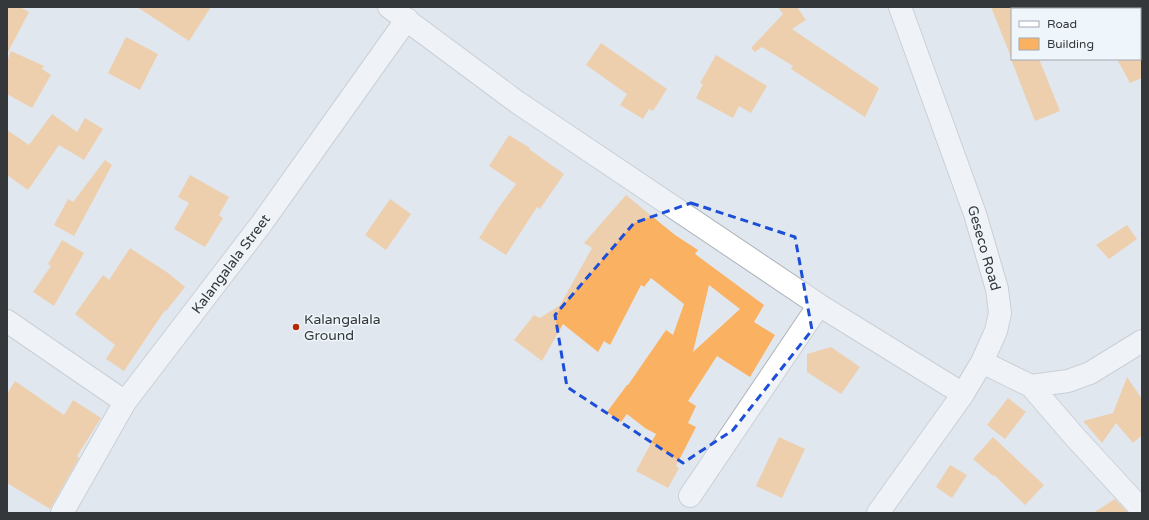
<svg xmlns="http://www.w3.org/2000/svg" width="1149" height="520" font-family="'Varela Round',sans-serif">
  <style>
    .building { fill: #fab161; fill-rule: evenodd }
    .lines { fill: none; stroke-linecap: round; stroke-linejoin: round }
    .minor-casing { stroke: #adb3b9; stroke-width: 24 }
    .minor { stroke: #fff; stroke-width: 22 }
    .marked { fill: none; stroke: #1d4ed8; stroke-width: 3; stroke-dasharray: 8 5; stroke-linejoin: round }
    .poi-dot { fill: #b52a02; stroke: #eef5fb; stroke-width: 1.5 }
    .labels { text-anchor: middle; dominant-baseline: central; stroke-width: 3; stroke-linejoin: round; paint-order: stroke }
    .street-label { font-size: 14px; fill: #35383a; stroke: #eef5fb }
    .poi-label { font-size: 14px; fill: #35383a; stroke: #eef5fb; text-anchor: start }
  </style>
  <rect width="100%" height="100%" fill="#e1e7ee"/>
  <!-- building -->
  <path class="building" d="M7,7H20L29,12L7,54Z
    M137,7H211L189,41Z
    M778,7H797L806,20L792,29L879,88L865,117L791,69L793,66L762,47L755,52L751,48L783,14Z
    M991,7H1012V57H1011Z
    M126,37L158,54L140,90L108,73Z
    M601,43L667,89L653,111L649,109L643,119L620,105L627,94L586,65Z
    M11,51L44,66L42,69L51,75L32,108L7,94V61Z
    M716,55L767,86L751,113L739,106L733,118L696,98L703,84L700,83Z
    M1011,59H1039L1060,111L1035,121Z
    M1117,59H1142V78L1130,83Z
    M52,114L77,132L85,118L103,129L84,160L59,145L28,190L7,175V130L29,145Z
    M509,135L530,148L529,149L564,174L540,209L537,207L506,255L479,238L499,207L516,184L489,166Z
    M105,160L112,165L74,236L54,225L68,199L73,202Z
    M190,175L229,197L219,215L223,218L205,247L174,229L189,203L178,197Z
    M626,195L675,235L698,250L695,254L764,305L754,322L775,335L750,377L717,356L688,401L696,406L688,423L696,427L676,466L679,468L668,488L636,471L656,434L645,428L627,414L621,422L607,412L627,385H628L666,330L673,335L684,304L651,278L644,287L641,285L610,345L604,341L598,352L563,324L542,361L514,340L534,315L540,318L560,305L592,248L584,243ZM709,285L740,309L693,352Z
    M390,199L411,214L386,250L365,235Z
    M1127,225L1137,239L1109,259L1096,245Z
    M62,240L84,253L54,306L33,292L51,266L48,264Z
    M130,248L168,273L185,287L166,311L165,310L124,371L106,359L115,345L75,314L103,275L109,280Z
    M831,347L860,367L841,394L807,372V354Z
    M1127,377L1142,399V435L1133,443L1116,423L1102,443L1083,421L1113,413Z
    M15,381L64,415L73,400L101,418L77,456L79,458L50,509L7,483V394Z
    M1008,398L1026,412L1005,439L987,425Z
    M779,437L805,449L782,498L756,486Z
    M993,437L1044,485L1025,505L994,475L993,476L973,459Z
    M950,465L967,475L952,498L936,487Z
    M1115,499L1128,513H1093Z"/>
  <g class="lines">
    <!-- minor casing -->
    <g class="minor-casing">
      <path id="minor" d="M389,7L517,102L819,305L963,394
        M7,321L125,402
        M982,362L1031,386L1068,381L1090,373L1142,341
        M1031,386L1074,436L1142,510
        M690,496L819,305
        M62,513L125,402L262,223L407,19
        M878,513L963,394L982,362L996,331L1000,313L997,289L975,214L900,7"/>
    </g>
    <!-- minor -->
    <use href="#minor" class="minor"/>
  </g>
  <!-- marked area -->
  <path d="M0 0H1149V520H0ZM691,203L795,237L812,330L733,430L683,463L567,387L555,315L634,223Z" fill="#e1e7ee" fill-opacity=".55" fill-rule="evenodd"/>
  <path class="marked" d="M691,203L795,237L812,330L733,430L683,463L567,387L555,315L634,223Z"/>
  <!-- markers -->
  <circle class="poi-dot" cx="296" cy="327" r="4"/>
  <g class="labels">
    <!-- street labels -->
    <g class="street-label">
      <text transform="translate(984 248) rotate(74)">Geseco Road</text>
      <text transform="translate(231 264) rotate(-53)">Kalangalala Street</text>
    </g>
    <!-- poi labels -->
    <g class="poi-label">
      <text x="304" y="319">Kalangalala<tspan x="304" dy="16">Ground</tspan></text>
    </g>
  </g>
  <!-- border -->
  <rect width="1149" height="520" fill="none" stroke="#35383a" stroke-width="16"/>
  <!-- legend -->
  <rect x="1011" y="8" width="130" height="52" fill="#eef5fb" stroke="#a4a9ae"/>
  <rect x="1019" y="21" width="20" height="6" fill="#ffffff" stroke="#a4a9ae"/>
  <text x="1047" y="28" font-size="12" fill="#35383a">Road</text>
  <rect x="1019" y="38" width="20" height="12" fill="#fab161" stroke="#a4a9ae"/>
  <text x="1047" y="48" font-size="12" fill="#35383a">Building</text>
</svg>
